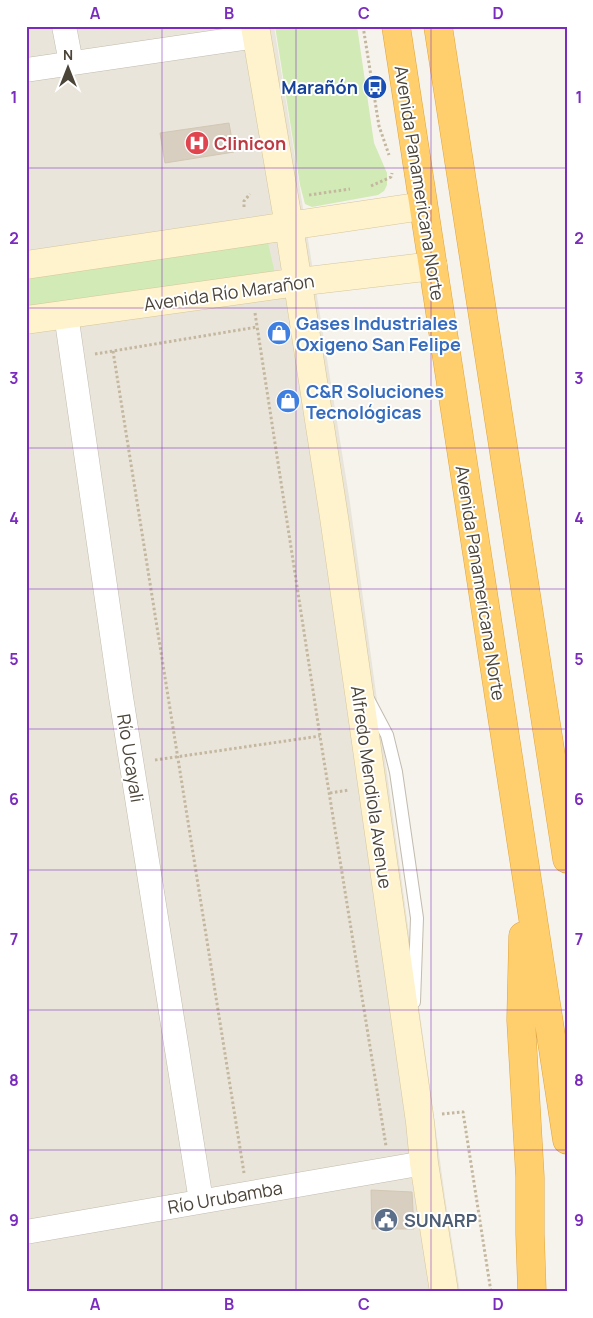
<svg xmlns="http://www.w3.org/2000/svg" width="593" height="1318" font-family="Manrope,sans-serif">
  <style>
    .residential { fill: #eae5da }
    .green { fill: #d2eab5 }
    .building { fill: #d8cfc1; stroke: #d3c7b4 }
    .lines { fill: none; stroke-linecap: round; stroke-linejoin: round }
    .lane-casing { stroke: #c2bbae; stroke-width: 14 }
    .street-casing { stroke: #c2bbae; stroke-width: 25 }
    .secondary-casing { stroke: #d6c79b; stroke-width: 29 }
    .highway-casing { stroke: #e0a43c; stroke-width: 29 }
    .path { stroke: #c4b79f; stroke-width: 3; stroke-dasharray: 2.5 2.5; stroke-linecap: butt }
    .lane { stroke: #fff; stroke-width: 12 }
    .street { stroke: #fff; stroke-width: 24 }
    .secondary { stroke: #fff3cd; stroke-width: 28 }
    .highway { stroke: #ffcf6e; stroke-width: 28 }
    .grid { fill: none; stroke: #7b2cbf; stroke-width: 1; stroke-opacity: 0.55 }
    .labels { text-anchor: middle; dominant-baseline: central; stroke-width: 4; stroke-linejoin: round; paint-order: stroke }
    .transit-label { font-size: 18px; font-weight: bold; fill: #164399; stroke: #fff; text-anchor: end }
    .health-label { font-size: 18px; font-weight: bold; fill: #be3a42; stroke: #fff; text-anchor: start }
    .street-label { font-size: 18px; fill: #4b4439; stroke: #fff }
    .shop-label { font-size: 18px; font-weight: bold; fill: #366cbe; stroke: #fff; text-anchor: start }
    .service-label { font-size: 18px; font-weight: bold; fill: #4e5e75; stroke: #fff; text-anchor: start }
    .neatline { fill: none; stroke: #7b2cbf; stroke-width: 2 }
    .grid-label { font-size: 16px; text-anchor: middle; font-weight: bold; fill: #7b2cbf }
  </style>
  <rect width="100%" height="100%" fill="#f6f3ec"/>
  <!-- residential -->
  <path class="residential" d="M26,26H274L350,503L445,1197L460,1292H26Z"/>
  <!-- green -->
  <path class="green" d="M275,26H357L374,143L387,173V185L384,191L378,195L312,207L305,204L300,185Z
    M267,238L275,274L26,310V275Z"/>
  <!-- building -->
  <path class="building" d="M229,123L234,152L165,163L160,133Z
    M371,1190L412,1192L414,1229H372Z"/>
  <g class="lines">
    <!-- lane casing -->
    <g class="lane-casing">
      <path id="lane" d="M368,699L387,735L396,772L417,918L414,1002"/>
    </g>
    <!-- street casing -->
    <g class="street-casing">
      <path id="street" d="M64,26L71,63
        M26,70L257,36
        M66,314L121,697L201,1201
        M26,1232L424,1163"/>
    </g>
    <!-- secondary casing -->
    <g class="secondary-casing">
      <path id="secondary" d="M255,26L289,226L334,517L420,1122L424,1163L444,1292
        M26,265L423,206
        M26,320L298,282L433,266"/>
    </g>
    <!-- highway casing -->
    <g class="highway-casing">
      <path id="highway" d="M396,26L567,1140
        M438,26L567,859
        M523,936L521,1020L530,1177V1234L532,1292"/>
    </g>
    <!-- path -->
    <path class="path" d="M363,26L379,126L389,155
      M469,28L470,26
      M371,186L391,177L392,173
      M309,195L350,189
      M244,207V201L250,194
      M255,313L320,736L386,1146
      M113,351L244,1173
      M95,354L257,327
      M155,760L320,736
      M330,793L349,790
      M442,1114L463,1112L491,1292"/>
    <!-- lane -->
    <use href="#lane" class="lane"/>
    <!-- street -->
    <use href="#street" class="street"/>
    <!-- secondary -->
    <use href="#secondary" class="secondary"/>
    <!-- highway -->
    <use href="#highway" class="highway"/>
  </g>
  <!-- grid -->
  <path class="grid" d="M162,26V1292M296,26V1292M431,26V1292M26,168H567M26,308H567M26,448H567M26,589H567M26,729H567M26,870H567M26,1010H567M26,1150H567"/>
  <!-- icons -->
  <defs>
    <g id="bus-disc" transform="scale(1.25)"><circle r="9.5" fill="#1a4fb4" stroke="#fff"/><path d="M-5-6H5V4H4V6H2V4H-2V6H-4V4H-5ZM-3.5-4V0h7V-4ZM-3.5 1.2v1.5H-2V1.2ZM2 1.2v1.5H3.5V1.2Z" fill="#fff"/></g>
    <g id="hospital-disc" transform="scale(1.25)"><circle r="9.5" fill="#e0444e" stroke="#fff"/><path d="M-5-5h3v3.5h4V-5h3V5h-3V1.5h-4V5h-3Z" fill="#fff"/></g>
    <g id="shop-disc" transform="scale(1.25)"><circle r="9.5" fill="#3f7fe0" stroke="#fff"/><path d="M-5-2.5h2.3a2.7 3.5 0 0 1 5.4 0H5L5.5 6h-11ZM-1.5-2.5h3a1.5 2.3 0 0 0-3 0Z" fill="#fff"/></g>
    <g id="civic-disc" transform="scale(1.25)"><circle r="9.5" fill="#5c6f8a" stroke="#fff"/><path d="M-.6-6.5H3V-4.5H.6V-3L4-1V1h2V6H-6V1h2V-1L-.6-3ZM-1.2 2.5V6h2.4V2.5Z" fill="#fff"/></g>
  </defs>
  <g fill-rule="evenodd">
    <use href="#bus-disc" x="375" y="87"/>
    <use href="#hospital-disc" x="197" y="143"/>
    <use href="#shop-disc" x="279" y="333"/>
    <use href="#shop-disc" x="288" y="401"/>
    <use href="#civic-disc" x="386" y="1220"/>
  </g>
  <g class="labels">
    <!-- transit labels -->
    <g class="transit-label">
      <text x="358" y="87">Marañón</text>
    </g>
    <!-- health labels -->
    <g class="health-label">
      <text x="214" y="143">Clinicon</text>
    </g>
    <!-- street labels -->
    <g class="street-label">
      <text transform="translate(420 183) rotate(81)">Avenida Panamericana Norte</text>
      <text transform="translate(229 292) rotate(-8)">Avenida Río Marañon</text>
      <text transform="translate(481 583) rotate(81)">Avenida Panamericana Norte</text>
      <text transform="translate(131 758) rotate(81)">Río Ucayali</text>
      <text transform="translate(372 787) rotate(82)">Alfredo Mendiola Avenue</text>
      <text transform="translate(225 1197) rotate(-10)">Río Urubamba</text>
    </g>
    <!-- shop labels -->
    <g class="shop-label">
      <text x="296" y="323">Gases Industriales<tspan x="296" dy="21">Oxigeno San Felipe</tspan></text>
      <text x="306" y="391">C&amp;R Soluciones<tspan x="306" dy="21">Tecnológicas</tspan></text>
    </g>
    <!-- service labels -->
    <g class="service-label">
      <text x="404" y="1220">SUNARP</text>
    </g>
  </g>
  <!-- border -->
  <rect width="593" height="1318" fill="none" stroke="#ffffff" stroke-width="55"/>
  <!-- north arrow -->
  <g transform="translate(68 68)" stroke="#ffffff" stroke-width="4" paint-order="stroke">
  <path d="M0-4L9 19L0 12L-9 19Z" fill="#4b4439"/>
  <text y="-8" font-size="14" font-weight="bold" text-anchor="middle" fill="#4b4439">N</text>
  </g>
  <rect x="28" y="28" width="538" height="1262" class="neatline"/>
  <g class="grid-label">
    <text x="95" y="19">A</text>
    <text x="229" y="19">B</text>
    <text x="364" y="19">C</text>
    <text x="498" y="19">D</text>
    <text x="14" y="103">1</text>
    <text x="579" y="103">1</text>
    <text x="14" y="244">2</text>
    <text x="579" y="244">2</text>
    <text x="14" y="384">3</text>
    <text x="579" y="384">3</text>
    <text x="14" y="524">4</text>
    <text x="579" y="524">4</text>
    <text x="14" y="665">5</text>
    <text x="579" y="665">5</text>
    <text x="14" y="805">6</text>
    <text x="579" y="805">6</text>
    <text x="14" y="945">7</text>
    <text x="579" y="945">7</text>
    <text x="14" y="1086">8</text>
    <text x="579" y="1086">8</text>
    <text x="14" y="1226">9</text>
    <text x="579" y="1226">9</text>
    <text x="95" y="1310">A</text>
    <text x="229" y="1310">B</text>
    <text x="364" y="1310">C</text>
    <text x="498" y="1310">D</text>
  </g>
</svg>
